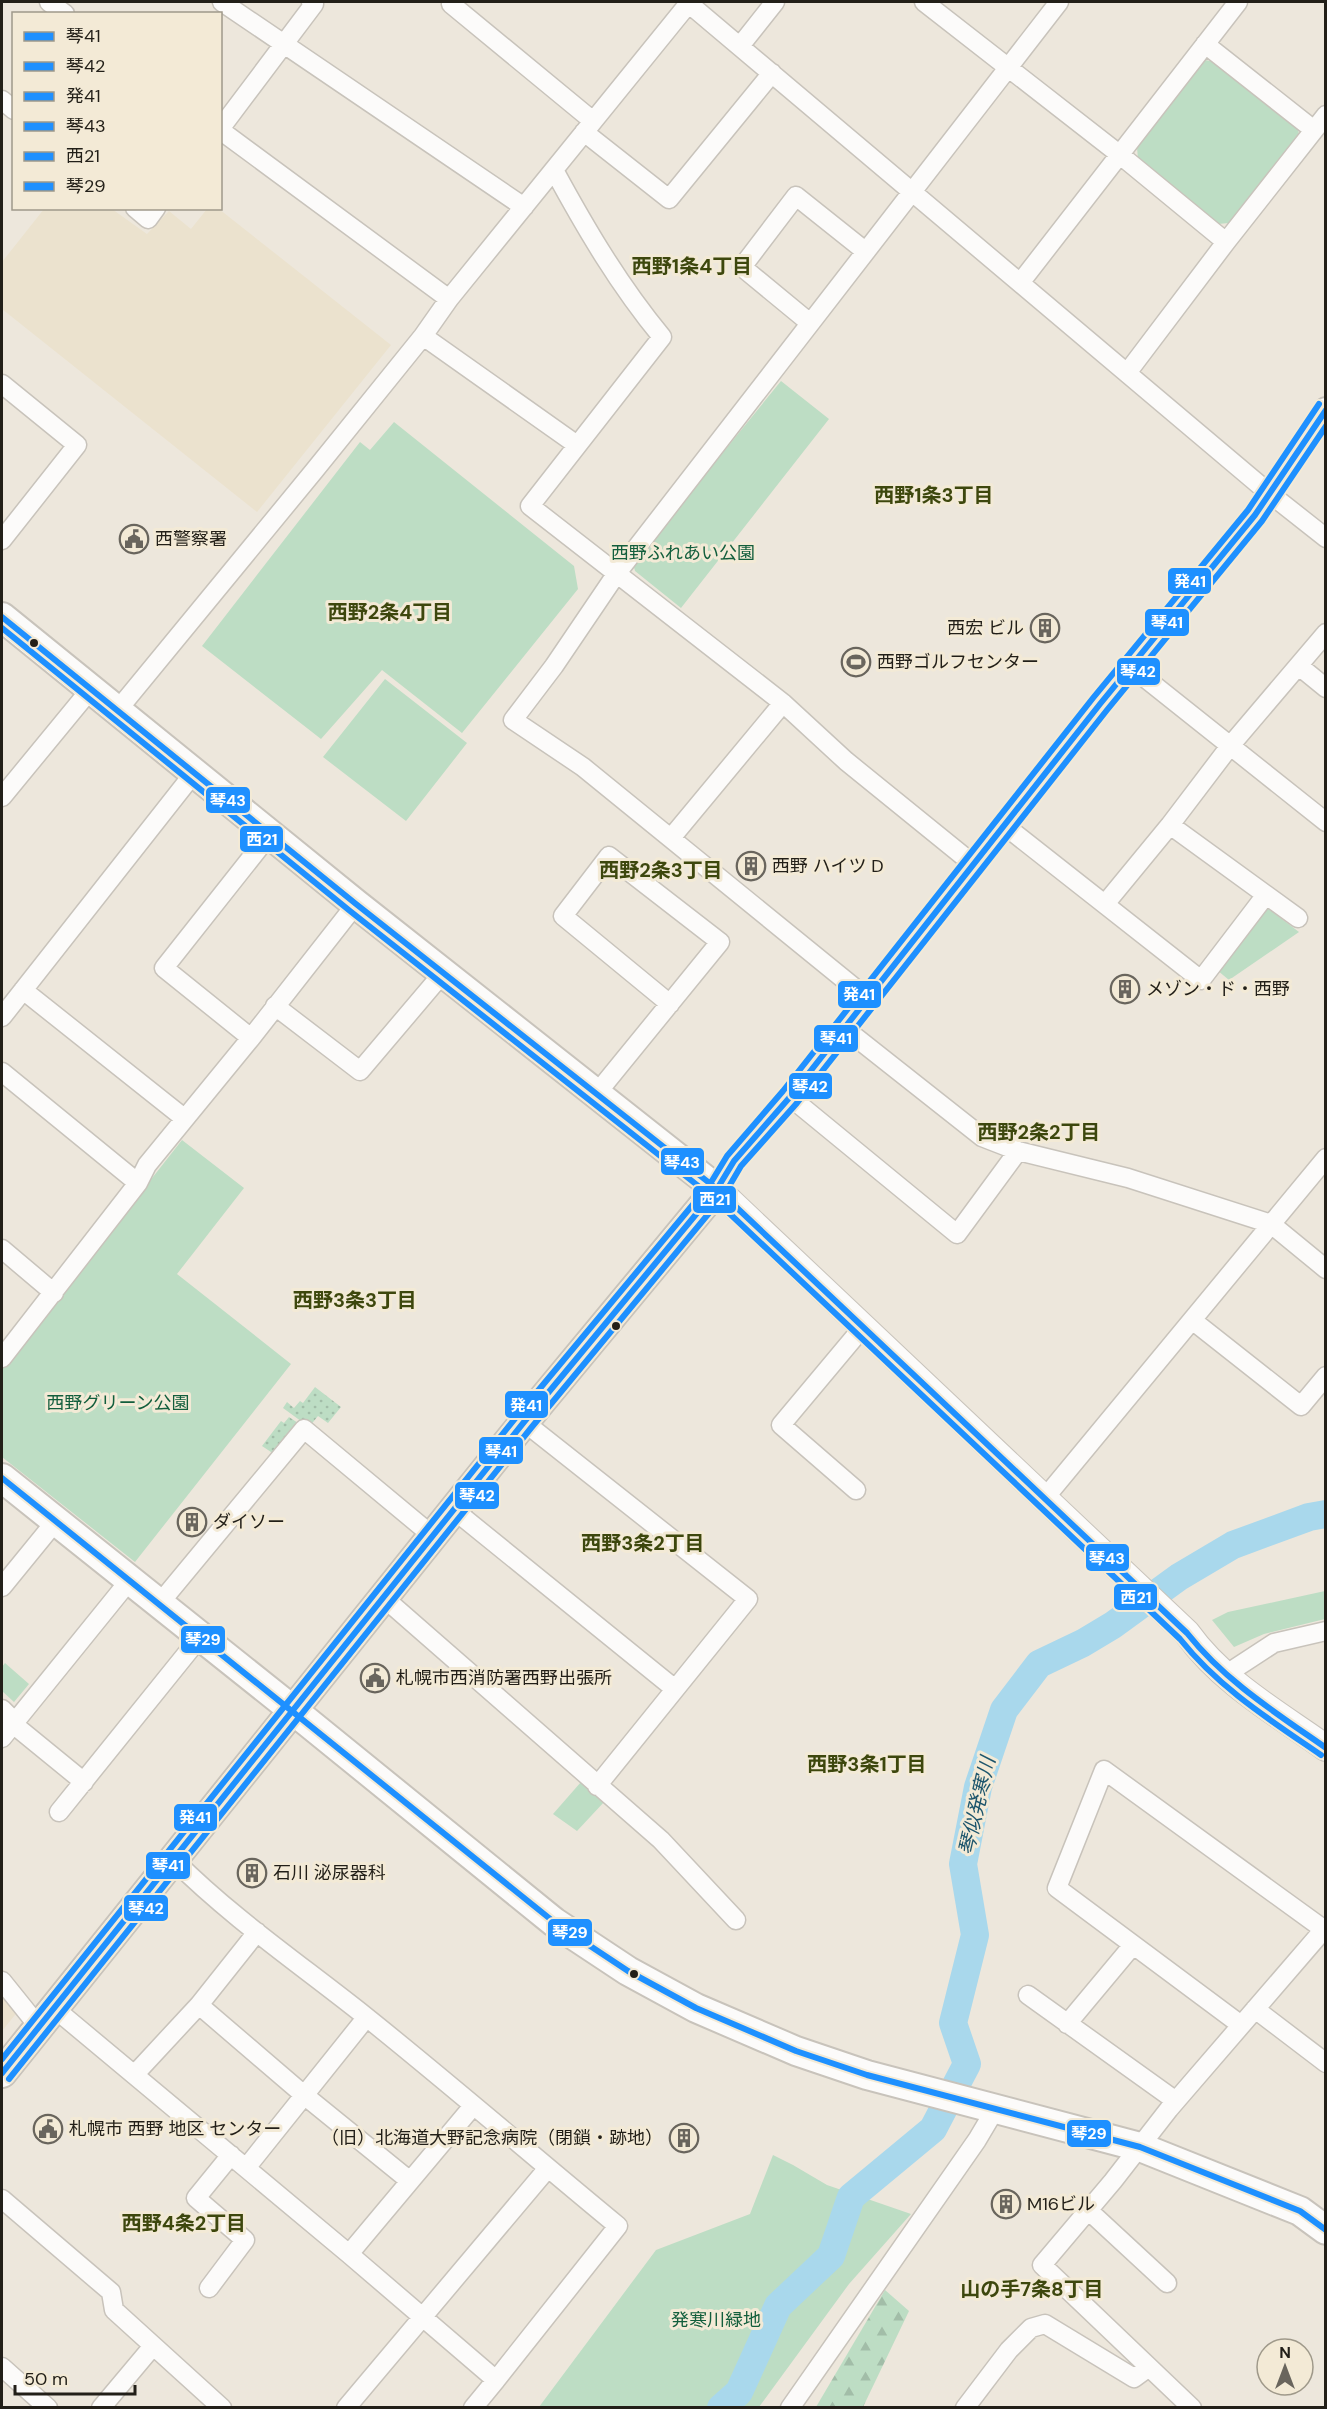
<svg xmlns="http://www.w3.org/2000/svg" width="1327" height="2409" font-family="'DM Sans','Noto Sans JP',sans-serif">
  <style>
    .built { fill: #ebe2ce }
    .grass { fill: url(#grass-dots) }
    .forest { fill: url(#forest-firs) }
    .park { fill: #bdddc4 }
    .lines { fill: none; stroke-linecap: round; stroke-linejoin: round }
    .river { stroke: #a9d8ec; stroke-width: 28 }
    .minor-casing { stroke: #c8c3bb; stroke-width: 21 }
    .tertiary-casing { stroke: #c8c3bb; stroke-width: 26 }
    .secondary-casing { stroke: #c8c3bb; stroke-width: 28 }
    .primary-casing { stroke: #c8c3bb; stroke-width: 32 }
    .minor { stroke: #fcfbfa; stroke-width: 18 }
    .tertiary { stroke: #fcfbfa; stroke-width: 22 }
    .secondary { stroke: #fcfbfa; stroke-width: 26 }
    .primary { stroke: #fcfbfa; stroke-width: 28 }
    .bus-1-casing { stroke: #f3ead6; stroke-width: 10 }
    .bus-2-casing { stroke: #f3ead6; stroke-width: 10 }
    .bus-3-casing { stroke: #f3ead6; stroke-width: 10 }
    .bus-4-casing { stroke: #f3ead6; stroke-width: 10 }
    .bus-5-casing { stroke: #f3ead6; stroke-width: 10 }
    .bus-6-casing { stroke: #f3ead6; stroke-width: 10 }
    .bus-1 { stroke: #1e90ff; stroke-width: 6 }
    .bus-2 { stroke: #1e90ff; stroke-width: 6 }
    .bus-3 { stroke: #1e90ff; stroke-width: 6 }
    .bus-4 { stroke: #1e90ff; stroke-width: 6 }
    .bus-5 { stroke: #1e90ff; stroke-width: 6 }
    .bus-6 { stroke: #1e90ff; stroke-width: 6 }
    .bus-dot { fill: #221f18; stroke: #f3ead6; stroke-width: 2 }
    .labels { text-anchor: middle; dominant-baseline: central; stroke-width: 6; stroke-linejoin: round; paint-order: stroke }
    .poi-label { font-size: 18px; fill: #221f18; stroke: #f3ead6; text-anchor: start }
    .park-label { font-size: 18px; fill: #125e3c; stroke: #f3ead6 }
    .neighbourhood-label { font-size: 20px; font-weight: bold; fill: #3d470d; stroke: #f3ead6 }
    .water-label { font-size: 20px; font-style: italic; fill: #1d556c; stroke: #f3ead6 }
    .line-badge { stroke: #f3ead6; stroke-width: 2 }
    .badge-label { font-size: 16px; text-anchor: middle; font-weight: bold; fill: #fff }
  </style>
  <defs>
    <pattern id="grass-dots" width="8" height="8" patternUnits="userSpaceOnUse" patternTransform="scale(1.5)"><rect width="8" height="8" fill="#bdddc4"/><path d="M2 2h.1M6 6h.1" fill="none" stroke="#a2bda8" stroke-width="1.8" stroke-linecap="round"/></pattern>
    <pattern id="forest-firs" width="22" height="20" patternUnits="userSpaceOnUse" patternTransform="scale(1.5)"><rect width="22" height="20" fill="#bdddc4"/><path d="M5 1l3.5 6h-7zM16 11l3.5 6h-7z" fill="#a2bda8"/></pattern>
  </defs>
  <rect width="100%" height="100%" fill="#ede7dc"/>
  <!-- built -->
  <path class="built" d="M44,209H112L147,234L169,211L191,229L207,209H219L391,345L257,512L2,309V262Z
    M2,1990L19,2010L2,2031Z"/>
  <!-- grass -->
  <path class="grass" d="M315,1387L341,1407L328,1423L318,1416L309,1427L283,1408L287,1402L294,1408L300,1401L303,1403Z
    M289,1417L298,1423L274,1454L262,1446L281,1421L284,1423Z"/>
  <!-- forest -->
  <path class="forest" d="M885,2290L909,2311L863,2407H816Z"/>
  <!-- park -->
  <path class="park" d="M1205,60L1215,62L1298,127L1299,136L1229,223L1218,224L1138,160L1137,147Z
    M781,381L829,419L681,608L635,571L633,563Z
    M394,422L574,566L578,589L462,733L382,670L321,739L202,646L360,442L370,450Z
    M385,679L467,743L406,821L323,757Z
    M1266,907L1299,932L1229,980L1217,970Z
    M182,1140L244,1188L177,1274L291,1364L135,1562L2,1457V1369Z
    M1325,1591V1619L1264,1634L1234,1647L1212,1620L1228,1612Z
    M5,1663L29,1684L14,1702L2,1691V1667Z
    M581,1782L605,1801L577,1831L553,1814Z
    M773,2155L793,2165L827,2185L911,2214L849,2284L759,2407H539L656,2250L750,2214Z"/>
  <g class="lines">
    <!-- river -->
    <path class="river" d="M721,2408L739,2392L778,2306L831,2256L851,2197L933,2129L967,2064L953,2023L975,1935L963,1864L978,1787L1004,1710L1039,1664L1083,1643L1113,1625L1179,1577L1233,1545L1309,1517L1326,1514"/>
    <!-- minor casing -->
    <g class="minor-casing">
      <path id="minor" d="M49,2L65,14
        M222,2L524,207
        M687,2L1269,493L1326,538
        M924,2L1119,154L1226,242
        M451,4L593,121
        M1205,44L1314,130
        M740,46L775,2
        M2,100L14,110
        M220,129L314,4L311,2
        M220,130L449,299
        M584,132L669,199L772,73
        M554,170C586,229 619,285 662,337L530,506L783,703L846,761L973,864
        M135,208L148,219L156,208
        M1020,283L1238,2
        M810,323L742,267L796,196L865,251
        M423,336L577,445
        M1127,373L1226,242L1326,115
        M2,384L77,445L2,540
        M1130,666L1326,822
        M1299,666L1326,688
        M116,712L314,471L423,336L449,299L689,3
        M2,797L90,690
        M1004,825L1201,980L1265,896
        M1170,825L1298,918
        M671,838L783,703
        M1105,904L1170,825L1230,746L1326,633
        M23,990L184,1118
        M867,998L583,767L513,720L554,666L617,573L1059,2
        M275,1006L360,1071L443,973
        M2,1017L194,773
        M844,1028L982,1137L1018,1151L1128,1178L1271,1224L1326,1269
        M251,1038L164,968L270,834
        M2,1072L138,1183
        M597,1093L720,942L609,856L563,916L670,1004
        M790,1097L957,1234L1018,1151
        M2,1249L54,1293
        M1192,1320L1301,1406L1326,1376
        M2,1358L138,1183L147,1165L251,1038L356,904
        M524,1422L748,1599L597,1786
        M856,1490L781,1425L863,1327
        M1044,1499L1326,1158
        M454,1510L675,1689
        M2,1587L55,1522
        M383,1597L661,1840L736,1920
        M159,1604L304,1429L434,1537
        M1225,1675L1274,1643L1326,1631
        M2,1709L15,1722
        M13,1724L84,1782
        M2,1738L129,1581
        M59,1812L200,1637
        M174,1860C232,1918 301,1965 365,2016C450,2084 533,2156 618,2226L496,2380
        M2,1981L39,2027
        M1028,1995L1176,2101
        M199,2005L304,2095L410,2181
        M54,2008L349,2254L496,2380L473,2408
        M1255,2009L1326,2063
        M1067,2024L1133,1945
        M1241,2025L1057,1888L1104,1770L1326,1931
        M135,2074L199,2005L257,1932
        M246,2168L366,2018
        M2,2199L111,2292L114,2310L222,2408
        M1088,2210L1167,2283
        M349,2254L473,2106
        M209,2288L245,2240L196,2198L231,2155
        M2,2367L48,2408
        M101,2408L153,2346
        M346,2408L548,2168
        M790,2408L977,2140L996,2108
        M965,2408L1009,2350L1031,2328L1045,2324L1134,2378L1149,2367
        M1192,2408L1042,2265L1113,2181L1169,2109L1326,1927"/>
    </g>
    <!-- tertiary casing -->
    <g class="tertiary-casing">
      <path id="tertiary" d="M717,1189L734,1161L790,1097L1100,704L1255,515L1326,409"/>
    </g>
    <!-- secondary casing -->
    <g class="secondary-casing">
      <path id="secondary" d="M717,1189L1187,1633C1222,1682 1277,1713 1326,1748"/>
    </g>
    <!-- primary casing -->
    <g class="primary-casing">
      <path id="primary" d="M2,617L356,904L717,1189L524,1422L2,2073
        M2,1478L294,1711L554,1922L628,1971L696,2008L796,2051L867,2075L1140,2147L1300,2211L1326,2230"/>
    </g>
    <!-- minor -->
    <use href="#minor" class="minor"/>
    <!-- tertiary -->
    <use href="#tertiary" class="tertiary"/>
    <!-- secondary -->
    <use href="#secondary" class="secondary"/>
    <!-- primary -->
    <use href="#primary" class="primary"/>
    <!-- bus-1 casing -->
    <g class="bus-1-casing">
      <path id="bus-1" d="M2,2073L524,1422L717,1189L734,1161L790,1097L1100,704L1255,515L1326,410"/>
    </g>
    <!-- bus-2 casing -->
    <g class="bus-2-casing">
      <path id="bus-2" d="M9,2079L531,1428L724,1195L741,1166L797,1103L1107,710L1262,521L1326,426"/>
    </g>
    <!-- bus-3 casing -->
    <g class="bus-3-casing">
      <path id="bus-3" d="M2,2059L517,1416L710,1184L727,1156L783,1091L1093,698L1248,510L1319,404"/>
    </g>
    <!-- bus-4 casing -->
    <g class="bus-4-casing">
      <path id="bus-4" d="M2,617L356,904L717,1189L1187,1633C1225,1681 1276,1713 1326,1748"/>
    </g>
    <!-- bus-5 casing -->
    <g class="bus-5-casing">
      <path id="bus-5" d="M2,628L350,911L711,1196L1180,1639C1219,1688 1270,1720 1321,1755"/>
    </g>
    <!-- bus-6 casing -->
    <g class="bus-6-casing">
      <path id="bus-6" d="M2,1478L554,1922L628,1971L696,2008L796,2051L867,2075L1140,2147L1300,2211L1326,2230"/>
    </g>
    <!-- bus-1 -->
    <use href="#bus-1" class="bus-1"/>
    <!-- bus-2 -->
    <use href="#bus-2" class="bus-2"/>
    <!-- bus-3 -->
    <use href="#bus-3" class="bus-3"/>
    <!-- bus-4 -->
    <use href="#bus-4" class="bus-4"/>
    <!-- bus-5 -->
    <use href="#bus-5" class="bus-5"/>
    <!-- bus-6 -->
    <use href="#bus-6" class="bus-6"/>
  </g>
  <!-- icons -->
  <defs>
    <g id="civic-ring" transform="scale(1.5)"><circle r="9.5" fill="#f3ead6" stroke="#69655d" stroke-width="1.5"/><path d="M-.6-6.5H3V-4.5H.6V-3L4-1V1h2V6H-6V1h2V-1L-.6-3ZM-1.2 2.5V6h2.4V2.5Z" fill="#69655d"/></g>
    <g id="building-ring" transform="scale(1.5)"><circle r="9.5" fill="#f3ead6" stroke="#69655d" stroke-width="1.5"/><path d="M-4-6H4V6H1V3H-1V6H-4ZM-2.5-4.3h1.7v1.8h-1.7ZM.8-4.3h1.7v1.8H.8ZM-2.5-1h1.7V.8h-1.7ZM.8-1h1.7V.8H.8Z" fill="#69655d"/></g>
    <g id="stadium-ring" transform="scale(1.5)"><circle r="9.5" fill="#f3ead6" stroke="#69655d" stroke-width="1.5"/><path d="M0-5a6.5 5 0 1 0 0 10a6.5 5 0 1 0 0-10ZM-3.5-1.8h7v3.6h-7Z" fill="#69655d"/></g>
  </defs>
  <g fill-rule="evenodd">
    <use href="#civic-ring" x="134" y="539"/>
    <use href="#building-ring" x="1045" y="628"/>
    <use href="#stadium-ring" x="856" y="662"/>
    <use href="#building-ring" x="751" y="866"/>
    <use href="#building-ring" x="1125" y="989"/>
    <use href="#building-ring" x="192" y="1522"/>
    <use href="#civic-ring" x="375" y="1678"/>
    <use href="#building-ring" x="252" y="1873"/>
    <use href="#civic-ring" x="48" y="2129"/>
    <use href="#building-ring" x="684" y="2138"/>
    <use href="#building-ring" x="1006" y="2204"/>
  </g>
  <!-- markers -->
  <g class="bus-dot">
    <circle cx="34" cy="643" r="5"/>
    <circle cx="616" cy="1326" r="5"/>
    <circle cx="634" cy="1974" r="5"/>
  </g>
  <g class="labels">
    <!-- poi labels -->
    <g class="poi-label">
      <text x="155" y="539">西警察署</text>
      <text x="1024" y="628" text-anchor="end">西宏 ビル</text>
      <text x="877" y="662">西野ゴルフセンター</text>
      <text x="772" y="866">西野 ハイツ D</text>
      <text x="1146" y="989">メゾン・ド・西野</text>
      <text x="213" y="1522">ダイソー</text>
      <text x="396" y="1678">札幌市西消防署西野出張所</text>
      <text x="273" y="1873">石川 泌尿器科</text>
      <text x="69" y="2129">札幌市 西野 地区 センター</text>
      <text x="663" y="2138" text-anchor="end">（旧）北海道大野記念病院（閉鎖・跡地）</text>
      <text x="1027" y="2204">M16ビル</text>
    </g>
    <!-- park labels -->
    <g class="park-label">
      <text x="683" y="553">西野ふれあい公園</text>
      <text x="118" y="1403">西野グリーン公園</text>
      <text x="716" y="2320">発寒川緑地</text>
    </g>
    <!-- neighbourhood labels -->
    <g class="neighbourhood-label">
      <text x="692" y="266">西野1条4丁目</text>
      <text x="934" y="495">西野1条3丁目</text>
      <text x="390" y="612">西野2条4丁目</text>
      <text x="661" y="870">西野2条3丁目</text>
      <text x="1039" y="1132">西野2条2丁目</text>
      <text x="355" y="1300">西野3条3丁目</text>
      <text x="643" y="1543">西野3条2丁目</text>
      <text x="867" y="1764">西野3条1丁目</text>
      <text x="184" y="2223">西野4条2丁目</text>
      <text x="1032" y="2289">山の手7条8丁目</text>
    </g>
    <!-- water labels -->
    <g class="water-label">
      <text transform="translate(977 1806) rotate(-77)">琴似発寒川</text>
    </g>
  </g>
  <g class="line-badge">
    <rect x="1167" y="567" width="45" height="28" rx="6" fill="#1e90ff"/>
    <rect x="1144" y="608" width="46" height="29" rx="6" fill="#1e90ff"/>
    <rect x="1116" y="657" width="45" height="29" rx="6" fill="#1e90ff"/>
    <rect x="205" y="786" width="46" height="28" rx="6" fill="#1e90ff"/>
    <rect x="239" y="825" width="45" height="28" rx="6" fill="#1e90ff"/>
    <rect x="837" y="980" width="45" height="29" rx="6" fill="#1e90ff"/>
    <rect x="813" y="1024" width="46" height="29" rx="6" fill="#1e90ff"/>
    <rect x="788" y="1072" width="45" height="28" rx="6" fill="#1e90ff"/>
    <rect x="660" y="1147" width="45" height="29" rx="6" fill="#1e90ff"/>
    <rect x="692" y="1185" width="45" height="29" rx="6" fill="#1e90ff"/>
    <rect x="504" y="1390" width="45" height="29" rx="6" fill="#1e90ff"/>
    <rect x="478" y="1436" width="46" height="29" rx="6" fill="#1e90ff"/>
    <rect x="454" y="1481" width="46" height="29" rx="6" fill="#1e90ff"/>
    <rect x="1085" y="1543" width="45" height="29" rx="6" fill="#1e90ff"/>
    <rect x="1113" y="1583" width="45" height="28" rx="6" fill="#1e90ff"/>
    <rect x="180" y="1625" width="46" height="29" rx="6" fill="#1e90ff"/>
    <rect x="173" y="1803" width="45" height="29" rx="6" fill="#1e90ff"/>
    <rect x="145" y="1851" width="46" height="29" rx="6" fill="#1e90ff"/>
    <rect x="123" y="1894" width="46" height="28" rx="6" fill="#1e90ff"/>
    <rect x="547" y="1918" width="46" height="29" rx="6" fill="#1e90ff"/>
    <rect x="1066" y="2119" width="46" height="29" rx="6" fill="#1e90ff"/>
  </g>
  <g class="badge-label">
    <text x="1190" y="587">発41</text>
    <text x="1167" y="628">琴41</text>
    <text x="1138" y="677">琴42</text>
    <text x="228" y="806">琴43</text>
    <text x="262" y="845">西21</text>
    <text x="859" y="1000">発41</text>
    <text x="836" y="1044">琴41</text>
    <text x="810" y="1092">琴42</text>
    <text x="682" y="1168">琴43</text>
    <text x="715" y="1205">西21</text>
    <text x="526" y="1411">発41</text>
    <text x="501" y="1457">琴41</text>
    <text x="477" y="1501">琴42</text>
    <text x="1107" y="1564">琴43</text>
    <text x="1136" y="1603">西21</text>
    <text x="203" y="1645">琴29</text>
    <text x="195" y="1823">発41</text>
    <text x="168" y="1871">琴41</text>
    <text x="146" y="1914">琴42</text>
    <text x="570" y="1938">琴29</text>
    <text x="1089" y="2139">琴29</text>
  </g>
  <!-- border -->
  <rect width="1327" height="2409" fill="none" stroke="#221f18" stroke-width="6"/>
  <!-- legend -->
  <rect x="12" y="12" width="210" height="198" fill="#f3ead6" stroke="#9f998a" stroke-width="1.5"/>
  <rect x="24" y="32" width="30" height="9" fill="#1e90ff" stroke="#9f998a" stroke-width="1.5"/>
  <text x="66" y="42" font-size="18" fill="#221f18">琴41</text>
  <rect x="24" y="62" width="30" height="9" fill="#1e90ff" stroke="#9f998a" stroke-width="1.5"/>
  <text x="66" y="72" font-size="18" fill="#221f18">琴42</text>
  <rect x="24" y="92" width="30" height="9" fill="#1e90ff" stroke="#9f998a" stroke-width="1.5"/>
  <text x="66" y="102" font-size="18" fill="#221f18">発41</text>
  <rect x="24" y="122" width="30" height="9" fill="#1e90ff" stroke="#9f998a" stroke-width="1.5"/>
  <text x="66" y="132" font-size="18" fill="#221f18">琴43</text>
  <rect x="24" y="152" width="30" height="9" fill="#1e90ff" stroke="#9f998a" stroke-width="1.5"/>
  <text x="66" y="162" font-size="18" fill="#221f18">西21</text>
  <rect x="24" y="182" width="30" height="9" fill="#1e90ff" stroke="#9f998a" stroke-width="1.5"/>
  <text x="66" y="192" font-size="18" fill="#221f18">琴29</text>
  <!-- north arrow -->
  <g transform="translate(1285 2367)"><circle r="28" fill="#f3ead6" stroke="#9f998a" stroke-width="1.5"/>
  <path d="M0-4.5L10 22L0 15L-10 22Z" fill="#69655d"/>
  <text y="-9" font-size="16" font-weight="bold" text-anchor="middle" fill="#221f18">N</text>
  </g>
  <!-- scale -->
  <path d="M15 2385v9h120v-9" fill="none" stroke="#221f18" stroke-width="3"/>
  <text x="24" y="2385" font-size="18" fill="#221f18" stroke="#f3ead6" stroke-width="4.5" paint-order="stroke">50 m</text>
</svg>
